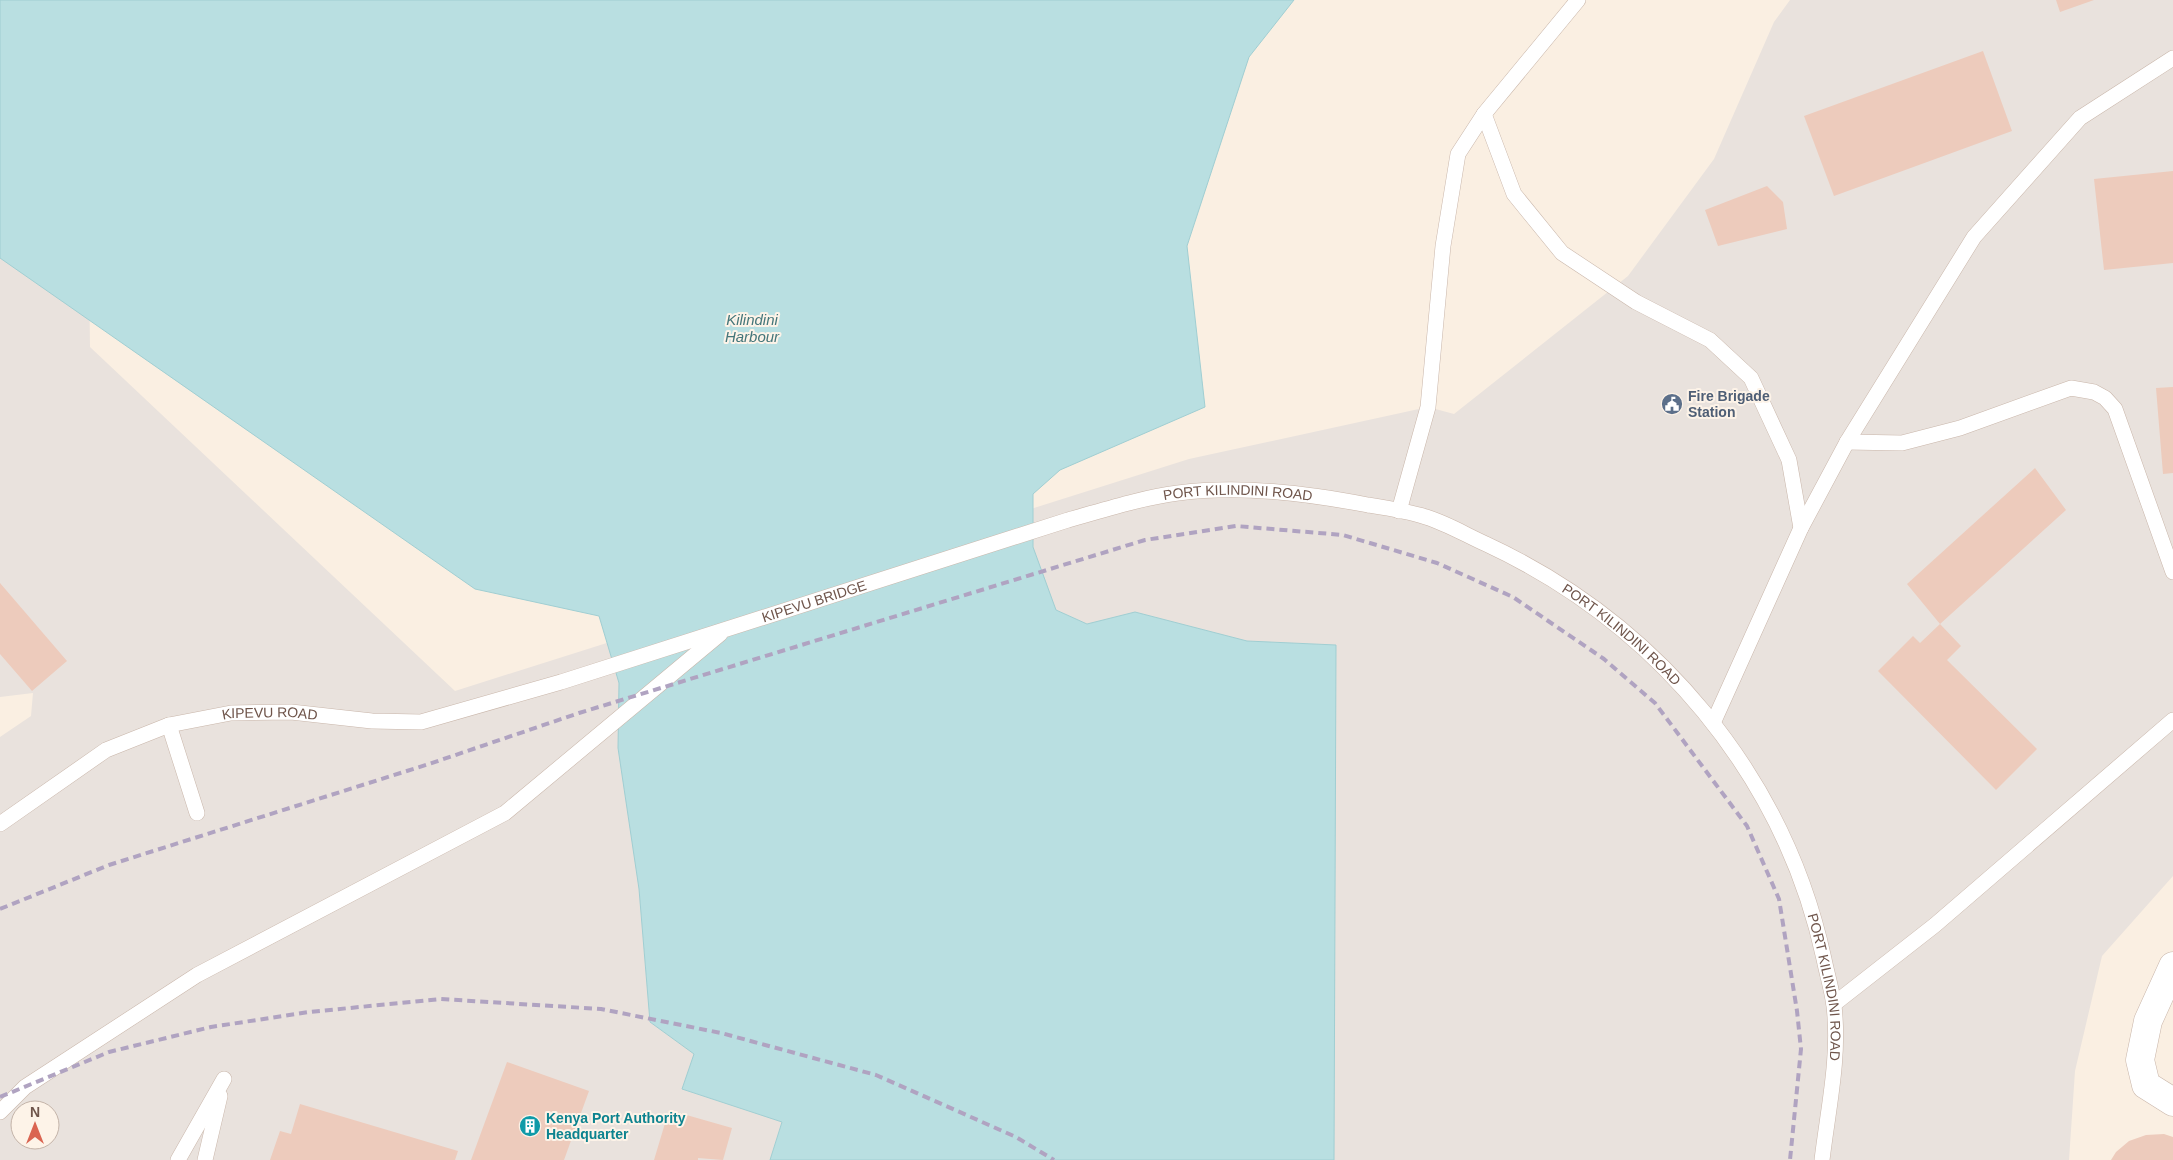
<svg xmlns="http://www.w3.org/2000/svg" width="2173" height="1160" font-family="Arial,sans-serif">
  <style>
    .industrial { fill: #e9e2dd; fill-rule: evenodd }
    .water { fill: #b9dfe1; stroke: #a0ced2 }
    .building { fill: #edcbbc }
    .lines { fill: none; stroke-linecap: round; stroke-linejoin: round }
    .lane-casing { stroke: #c9b6aa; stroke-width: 16 }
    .street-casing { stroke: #c9b6aa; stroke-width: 29 }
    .lane { stroke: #fff; stroke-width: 15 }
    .street { stroke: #fff; stroke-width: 28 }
    .rail { stroke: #b0a3c1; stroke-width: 4; stroke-dasharray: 8 5; stroke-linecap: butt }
    .labels { text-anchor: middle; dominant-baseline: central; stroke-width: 4; stroke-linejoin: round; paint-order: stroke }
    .service-label { font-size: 14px; font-weight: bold; fill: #4e5e75; stroke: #fdf3e8; text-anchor: start }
    .street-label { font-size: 14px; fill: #6f554b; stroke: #fdf3e8 }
    .culture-label { font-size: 14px; font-weight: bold; fill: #0d838f; stroke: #fdf3e8; text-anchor: start }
    .water-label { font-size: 15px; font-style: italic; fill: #44767a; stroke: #fdf3e8 }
  </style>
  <rect width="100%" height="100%" fill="#faefe2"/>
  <!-- industrial -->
  <path class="industrial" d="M1790,0H2173V876L2102,956L2075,1071L2069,1160H1333L1336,645L1247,641L1135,612L1087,624L1056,610L639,889L650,1022L694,1054L683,1089L782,1122L770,1160H0V737L31,716L33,693L0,697V215L89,273L90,347L455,691L1189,459L1428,407L1454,414L1628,276L1714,159L1774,22ZM20,1110H50V1140H20Z"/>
  <!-- water -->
  <path class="water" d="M0,0H1294L1249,57L1187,246L1205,407L1060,470L1033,494V547L1056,610L1087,624L1135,612L1247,641L1336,645L1334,1160H770L782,1122L682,1089L694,1054L650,1022L639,889L618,748L619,683L599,616L475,589L0,258Z"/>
  <!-- building -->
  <path class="building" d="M2056,0H2094L2060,12Z
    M1983,51L2012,131L1834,196L1804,116Z
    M2173,171V263L2104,270L2094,179Z
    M1767,186L1783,202L1787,229L1718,246L1705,210Z
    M2173,387V473L2163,474L2156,388Z
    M2035,468L2066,510L1940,624L1907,584Z
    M0,583L67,661L32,691L0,654Z
    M1940,624L1961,646L1947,660L2037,749L1996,790L1878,671L1913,636L1920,643Z
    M507,1062L589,1091L564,1160H471Z
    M300,1104L458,1151L455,1160H270L280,1131L291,1134Z
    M669,1110L732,1128L723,1160L698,1158V1160H654Z
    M2164,1134L2173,1137V1160H2111L2116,1152L2129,1141L2146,1135Z"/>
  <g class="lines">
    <!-- lane casing -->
    <g class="lane-casing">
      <g id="lane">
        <path d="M1484,114L1514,194L1562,253L1636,302L1710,340L1751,378L1789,460L1801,528"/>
        <path d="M1847,442L1902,443L1960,428L2071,388L2094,392L2105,398L2115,409L2173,572"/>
        <path d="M1399,511L1428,407L1443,246L1458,154L1484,114L1578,0"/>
        <path d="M1714,721L1801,528L1847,442L1974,237L2080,118L2173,58"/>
        <path d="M169,725L197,813"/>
        <path id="s1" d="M0,824L106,750L169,725L231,713L291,712L372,721L421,722L561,682L1068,520C1104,510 1140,498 1178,493C1241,485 1305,493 1368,505C1387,508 1407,511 1426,517C1446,523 1466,535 1486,544C1656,623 1784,774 1824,959C1827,974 1832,990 1834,1006C1840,1057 1828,1109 1822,1160"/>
        <path d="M1834,1004L1935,925L2173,720"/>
        <path d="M0,1112L25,1087L197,975L505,813L720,634"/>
        <path d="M178,1160L224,1079"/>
        <path d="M205,1160L220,1096"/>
      </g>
    </g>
    <!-- street casing -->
    <g class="street-casing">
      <path id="street" d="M2173,966L2148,1021L2140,1060L2146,1085L2173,1102"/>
    </g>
    <!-- lane -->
    <use href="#lane" class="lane"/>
    <!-- street -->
    <use href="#street" class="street"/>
    <!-- rail -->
    <path class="rail" d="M0,909L109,865L429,764L579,713L1145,540L1236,526L1343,535L1437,563L1513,597L1604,659L1655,703L1747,826L1779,899L1797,1011L1801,1049L1790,1160
      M0,1097L109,1052L211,1027L309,1012L441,999L601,1009L721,1033L876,1075L1016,1137L1054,1160"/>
  </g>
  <!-- icons -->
  <defs>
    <g id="civic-disc" transform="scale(1.125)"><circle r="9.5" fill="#5c6f8a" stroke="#fdf3e8"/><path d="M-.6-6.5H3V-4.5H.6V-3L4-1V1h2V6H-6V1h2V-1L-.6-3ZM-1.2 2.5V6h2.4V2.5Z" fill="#fff"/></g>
    <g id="building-disc" transform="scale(1.125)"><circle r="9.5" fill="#0f9aa8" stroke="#fdf3e8"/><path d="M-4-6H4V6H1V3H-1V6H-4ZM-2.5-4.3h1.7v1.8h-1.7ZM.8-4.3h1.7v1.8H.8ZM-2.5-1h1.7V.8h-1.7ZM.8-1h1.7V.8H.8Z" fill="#fff"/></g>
  </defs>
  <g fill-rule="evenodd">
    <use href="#civic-disc" x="1672" y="404"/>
    <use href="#building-disc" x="530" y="1126"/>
  </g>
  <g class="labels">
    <!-- service labels -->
    <g class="service-label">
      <text x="1688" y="396">Fire Brigade<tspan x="1688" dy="16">Station</tspan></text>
    </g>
    <!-- street labels -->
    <g class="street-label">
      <text stroke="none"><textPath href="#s1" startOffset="1302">PORT KILINDINI ROAD</textPath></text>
      <text stroke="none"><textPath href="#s1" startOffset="862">KIPEVU BRIDGE</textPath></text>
      <text stroke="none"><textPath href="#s1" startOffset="1722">PORT KILINDINI ROAD</textPath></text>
      <text stroke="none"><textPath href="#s1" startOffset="299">KIPEVU ROAD</textPath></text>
      <text stroke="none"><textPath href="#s1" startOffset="2141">PORT KILINDINI ROAD</textPath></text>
    </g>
    <!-- culture labels -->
    <g class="culture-label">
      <text x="546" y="1118">Kenya Port Authority<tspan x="546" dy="16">Headquarter</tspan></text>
    </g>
    <!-- water labels -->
    <g class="water-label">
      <text x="752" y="319">Kilindini<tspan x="752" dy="17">Harbour</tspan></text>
    </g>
  </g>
  <!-- north arrow -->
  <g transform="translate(35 1125)"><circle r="24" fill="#fdf3e8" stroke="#c4b4a9"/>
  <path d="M0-4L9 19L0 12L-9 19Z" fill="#da6451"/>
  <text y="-8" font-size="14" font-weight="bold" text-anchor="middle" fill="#6f554b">N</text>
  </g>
</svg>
